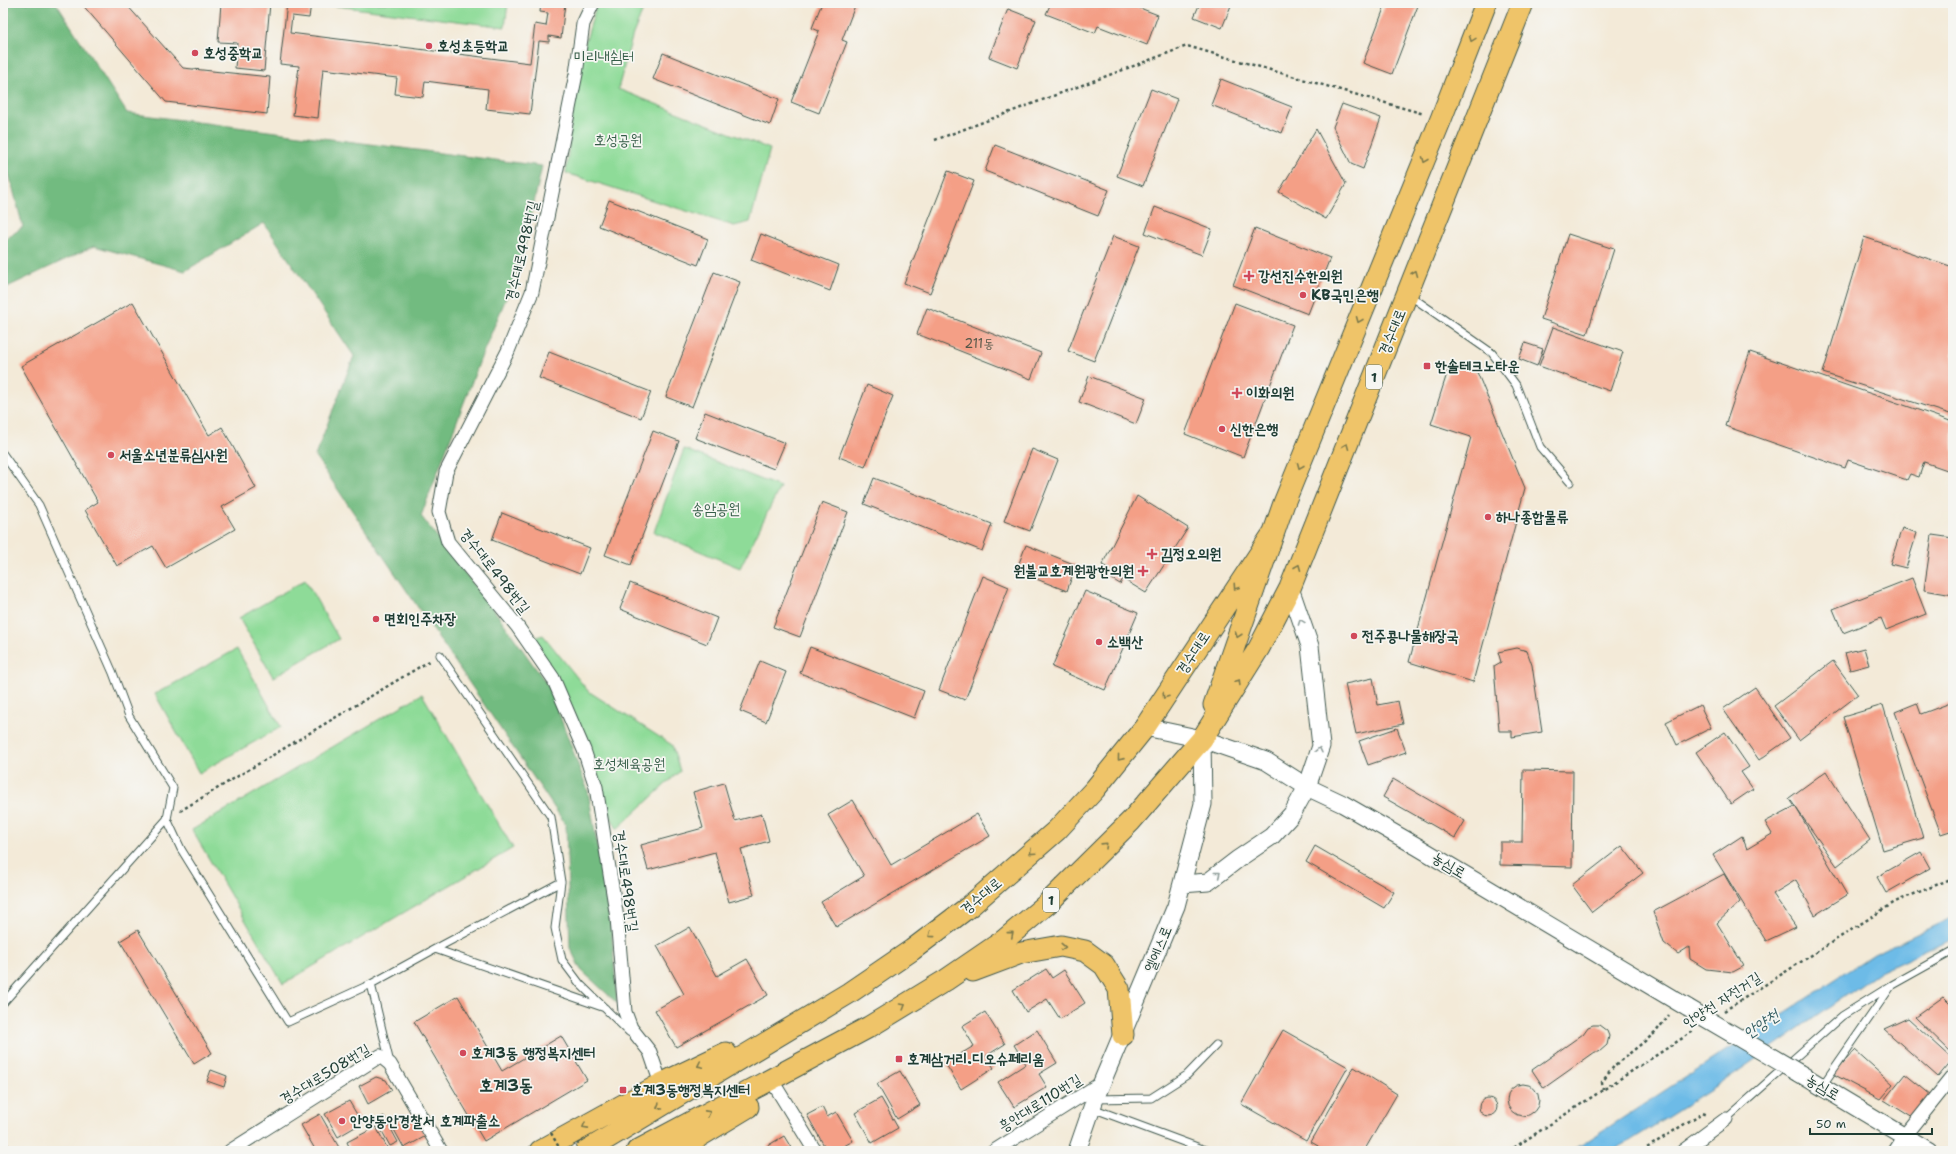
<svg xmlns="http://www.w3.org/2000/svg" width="1956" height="1154" font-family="'Shantell Sans','Poor Story',sans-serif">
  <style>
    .green { fill: #8edb98; stroke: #568c66 }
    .forest { fill: #72bb80; stroke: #487c5a }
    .water { fill: #6dbbe7; stroke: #467c8e }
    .building { fill: #f49f86 }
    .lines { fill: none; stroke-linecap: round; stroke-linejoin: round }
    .service-casing { stroke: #3f574d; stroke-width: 9 }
    .minor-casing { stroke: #3f574d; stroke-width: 15 }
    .tertiary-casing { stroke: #3f574d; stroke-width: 19 }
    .primary-casing { stroke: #3f574d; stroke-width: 23 }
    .path { stroke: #3f574d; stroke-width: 2.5; stroke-dasharray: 3 3; stroke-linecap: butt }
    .service { stroke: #fff; stroke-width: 7 }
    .minor { stroke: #fff; stroke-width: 13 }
    .tertiary { stroke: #fff; stroke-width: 17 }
    .primary { stroke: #efc469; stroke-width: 21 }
    .tertiary-bridge-casing { stroke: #3f574d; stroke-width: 19; stroke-linecap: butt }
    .path-bridge { stroke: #3f574d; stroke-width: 2.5; stroke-dasharray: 3 3; stroke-linecap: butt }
    .tertiary-bridge { stroke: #fff; stroke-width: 17 }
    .oneway { stroke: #7d7a4c }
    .oneway2 { stroke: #8f9e9a }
    .poi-dot { fill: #d1495b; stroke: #f6f6f2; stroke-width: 1.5 }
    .labels { text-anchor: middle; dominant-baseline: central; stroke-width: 3.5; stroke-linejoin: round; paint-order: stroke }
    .number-label { font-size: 13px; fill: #545648 }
    .shield { fill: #f6f6f2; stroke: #60746d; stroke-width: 1 }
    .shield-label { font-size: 14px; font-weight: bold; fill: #1f3d34 }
    .poi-label { font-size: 15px; font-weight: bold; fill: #1f3d34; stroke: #f6f6f2; text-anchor: start }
    .park-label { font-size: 15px; fill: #355d48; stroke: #f6f6f2 }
    .street-label { font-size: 15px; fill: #1f3d34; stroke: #f6f6f2 }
    .water-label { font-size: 16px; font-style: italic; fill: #325c61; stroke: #f6f6f2 }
    .quarter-label { font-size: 17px; font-weight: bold; fill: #1f3d34; stroke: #f6f6f2 }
  </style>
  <rect width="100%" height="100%" fill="#f6f6f2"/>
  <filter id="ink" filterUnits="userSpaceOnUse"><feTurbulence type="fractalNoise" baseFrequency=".025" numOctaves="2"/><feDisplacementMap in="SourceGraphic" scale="8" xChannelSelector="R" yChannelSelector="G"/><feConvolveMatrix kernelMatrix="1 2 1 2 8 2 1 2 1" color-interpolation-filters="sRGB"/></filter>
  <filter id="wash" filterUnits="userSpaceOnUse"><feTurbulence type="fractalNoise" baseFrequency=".012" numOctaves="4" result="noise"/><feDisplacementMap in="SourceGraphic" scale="16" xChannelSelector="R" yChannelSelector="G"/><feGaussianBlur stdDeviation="0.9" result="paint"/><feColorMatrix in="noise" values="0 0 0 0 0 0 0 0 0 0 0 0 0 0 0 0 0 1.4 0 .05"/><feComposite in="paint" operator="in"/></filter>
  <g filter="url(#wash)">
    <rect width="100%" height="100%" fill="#f3ead8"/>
    <!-- green -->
    <path class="green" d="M328,3H508L505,27L328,5Z
      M597,3H646L633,34L618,89L770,149L750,222L734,226L566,173L576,74Z
      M684,449L780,487L740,568L654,532Z
      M305,580L339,639L273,677L239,618Z
      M543,635L588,691L672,745L680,771L617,829L596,787L553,678L527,640Z
      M237,649L281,727L199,773L155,694Z
      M422,694L513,848L283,984L192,830Z"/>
    <!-- forest -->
    <path class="forest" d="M3,3H56L127,113L542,166L521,263L482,355L421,516L500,618L549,687L588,791L612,934L617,1003L581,970L570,948L566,825L315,456L354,356L264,223L185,271L94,246L3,289V241L23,227L3,151Z"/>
    <!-- water -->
    <path class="water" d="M1953,917V938L1880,972L1714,1088L1614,1151H1572L1874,954Z"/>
    <g id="blocks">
      <!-- building -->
      <path class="building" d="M81,3H125L183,68L270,77L267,114L166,102Z
        M221,3H270L264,71L235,68L237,43L218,42Z
        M287,3H311L309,18L292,16L290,33L530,63L535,24L546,26L548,13L540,12L541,3H565L561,38L549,36V42L539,41L530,114L486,109L488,89L425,81L423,97L395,94L397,78L323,69L318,118L293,115L299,66L280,64Z
        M822,3H856L842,40L847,42L819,113L791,102L819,31L812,28Z
        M1051,3H1127L1158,15L1147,45L1098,26L1095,33L1046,14Z
        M1200,3H1232L1222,28L1194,17Z
        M1386,3H1419L1392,74L1363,63Z
        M1008,9L1036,20L1017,68L989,57Z
        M663,53L779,99L770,125L653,79Z
        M1221,79L1292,107L1282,133L1211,105Z
        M1151,89L1177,99L1143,186L1117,176Z
        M1342,104L1381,118L1363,169L1351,164L1333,127Z
        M1316,129L1346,184L1326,219L1279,192Z
        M995,145L1109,190L1098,216L985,171Z
        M948,171L974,181L930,293L904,283Z
        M609,200L708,239L698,265L599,226Z
        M1155,207L1212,229L1202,255L1145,233Z
        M1255,228L1330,258L1308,314L1233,285Z
        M761,234L839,265L830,291L751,260Z
        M1568,234L1614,249L1587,334L1541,319Z
        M1113,236L1139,246L1094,361L1068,351Z
        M1864,237L1953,267V415L1823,373Z
        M714,272L740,282L692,407L666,397Z
        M133,302L209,435L222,427L256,488L222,507L235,529L166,568L153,546L117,566L85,510L98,502L21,366Z
        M1235,303L1293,325L1243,457L1185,434Z
        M927,308L1041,353L1031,379L917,334Z
        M1553,327L1623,352L1610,391L1539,366Z
        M1525,343L1543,349L1537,366L1519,359Z
        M549,352L651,392L641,418L539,378Z
        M1750,352L1953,422V472L1924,462L1919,477L1910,474L1907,480L1848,460L1845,468L1725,426Z
        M1450,364L1477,372L1525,488L1473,682L1409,662L1471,437L1431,424Z
        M1089,376L1146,398L1136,424L1079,402Z
        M867,385L893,396L865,467L839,457Z
        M705,412L785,443L774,469L695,438Z
        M653,431L679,441L631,565L605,555Z
        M1032,449L1058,460L1030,531L1004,521Z
        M874,478L992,524L982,551L864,504Z
        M1137,496L1188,528L1146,593L1123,579L1120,584L1104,574L1108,568L1102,565Z
        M822,502L848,512L800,637L773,627Z
        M502,513L590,548L580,574L492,540Z
        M1902,528L1917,533L1906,568L1890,564Z
        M1932,535L1953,538V595L1924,590Z
        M1026,545L1076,565L1067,591L1016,571Z
        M983,576L1009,587L965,700L939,690Z
        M1912,578L1926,614L1886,630L1881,618L1843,633L1833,609Z
        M630,583L717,618L707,644L620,609Z
        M1085,591L1138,613L1105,690L1052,667Z
        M810,647L924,691L914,718L800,673Z
        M1517,648L1527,651L1532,665L1542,732L1512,737V731H1499L1494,666L1501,662L1498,652Z
        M1864,648L1869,665L1850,670L1845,653Z
        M760,661L786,672L766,722L740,711Z
        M1833,661L1858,695L1799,740L1774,706Z
        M1373,678L1378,705L1398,701L1403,724L1356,734L1345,684Z
        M1755,687L1790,738L1759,760L1723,709Z
        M1953,702V830L1941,834L1895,712L1917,703L1921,714Z
        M1700,705L1711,728L1677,745L1666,722Z
        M1883,705L1923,838L1883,850L1843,717Z
        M1397,728L1406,752L1368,765L1359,741Z
        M1725,732L1749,767L1741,772L1753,789L1731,804L1696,752Z
        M1523,770L1573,771L1572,867L1500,865V842H1522Z
        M1826,771L1870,840L1837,866L1789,798Z
        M1393,779L1465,821L1455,838L1383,797Z
        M724,783L735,821L762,814L769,841L741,849L754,895L729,902L715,852L648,870L641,845L703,828L693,792Z
        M853,800L891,865L977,814L990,836L836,927L821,902L864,876L828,815Z
        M1795,806L1847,895L1815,915L1796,880L1773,894L1796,927L1766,941L1713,855L1742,836L1747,849L1772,834L1765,822Z
        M1315,846L1394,892L1384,908L1306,862Z
        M1622,846L1643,873L1592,912L1572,885Z
        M1921,852L1930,868L1886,893L1877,877Z
        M1724,874L1740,902L1717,923L1744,966L1733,972L1706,969L1690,959L1689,947L1678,954L1664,943L1653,912Z
        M690,927L717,976L747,959L768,995L676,1047L655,1010L684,994L657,946Z
        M138,930L212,1053L194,1064L120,941Z
        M1046,969L1052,978L1064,970L1085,1003L1060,1019L1047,999L1026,1012L1013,990Z
        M458,996L502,1071L561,1036L587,1080L484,1141L414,1022Z
        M1943,997L1953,1007V1054L1915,1017Z
        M985,1012L1005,1044L986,1056L994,1068L961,1089L945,1063L974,1046L962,1026Z
        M1908,1018L1953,1059L1938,1077L1884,1029Z
        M1593,1025H1599L1607,1031L1609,1036L1607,1045L1599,1052H1595L1544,1088L1532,1070L1583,1034L1588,1027Z
        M1037,1030L1057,1063L1039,1074L1047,1087L1014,1107L998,1082L1026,1064L1014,1045Z
        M1283,1030L1348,1067L1306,1141L1241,1104Z
        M1855,1050L1893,1084L1880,1099L1833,1074Z
        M1354,1067L1397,1094L1364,1151H1327L1311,1142Z
        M211,1070L227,1076L224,1087L207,1081Z
        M900,1071L920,1105L897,1119L877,1084Z
        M1905,1074L1931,1095L1913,1118L1884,1100Z
        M376,1077L386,1080L392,1090L368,1104L359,1086Z
        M1507 1100a16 16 0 1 1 32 0a16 16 0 1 1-32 0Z
        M881,1098L898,1128L872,1143L855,1113Z
        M1479 1107a9 9 0 1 1 18 0a9 9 0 1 1-18 0Z
        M349,1101L362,1123L338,1137L325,1114Z
        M822,1107L827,1117L836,1112L853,1141L835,1151H827L807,1115Z
        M413,1112L426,1136L404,1148L391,1124Z
        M320,1114L341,1151H316L301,1125Z
        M384,1116L398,1142L390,1146L376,1120Z
        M376,1127L389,1151H351L347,1142Z
        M784,1136L793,1151H770L767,1146Z"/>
    </g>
  </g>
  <g filter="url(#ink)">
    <use href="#blocks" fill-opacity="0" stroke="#3f574d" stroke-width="1"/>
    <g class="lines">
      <!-- service casing -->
      <g class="service-casing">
        <path id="service" d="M1409,295L1492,353L1516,385L1540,447L1570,482
          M3,454L39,505L113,673L129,716L173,788L167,819L181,849L288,1022L371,984L435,949L605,1008
          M440,655L551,817L561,882L555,928L562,960L580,984L629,1032
          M435,949L561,882
          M371,984L390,1063
          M3,1003L167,819
          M1822,1086L1892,985L1953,951
          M1095,1099L1151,1098L1187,1075L1216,1045
          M1092,1108L1208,1151
          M1726,1119L1842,1016L1892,985
          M3,1145L8,1151"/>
      </g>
      <!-- minor casing -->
      <g class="minor-casing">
        <path id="minor" d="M593,3L583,24L576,74L532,292L508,351L446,472L439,512L448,542L517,626L553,678L584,750L596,787L617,918L625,1012L631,1028L650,1052L661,1084
          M777,1089L815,1151
          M230,1151L380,1056L390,1064L441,1151
          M994,1151L1103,1082
          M1683,1151L1726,1119
          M1895,1151L1905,1136L1953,1076"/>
      </g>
      <!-- tertiary casing -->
      <g class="tertiary-casing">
        <path id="tertiary" d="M1145,727L1202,739L1266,761L1307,787L1343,804L1418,847L1688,1008
          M1182,884L1208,882L1238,859L1272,836L1292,814L1307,787L1321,746L1310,646L1290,588
          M1799,1073L1929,1151
          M1077,1151L1095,1099L1176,906L1203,804L1202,739"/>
      </g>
      <!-- primary casing -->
      <g class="primary-casing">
        <path id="primary" d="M1214,705L1284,503L1441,119L1486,3
          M973,971L1021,953L1061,946L1085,951L1104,965L1119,989L1123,1035
          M540,1151L661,1084L726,1053
          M586,1151L849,993L912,950L970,906L1057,830L1095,789L1145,727L1274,532
          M637,1151L869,1027L946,980L1003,941L1047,904L1131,821L1202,739L1259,648L1290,588L1523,3
          M675,1151L748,1107"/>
      </g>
      <!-- path -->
      <path class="path" d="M935,140L1187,46L1424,114
        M180,811L431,660
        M1724,1011L1895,902L1953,878
        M1603,1090L1602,1082L1615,1065L1655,1033L1669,1015
        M1509,1151L1695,1030
        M1642,1151L1702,1113L1708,1115"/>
      <!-- service -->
      <use href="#service" class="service"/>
      <!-- minor -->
      <use href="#minor" class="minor"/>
      <!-- tertiary -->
      <use href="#tertiary" class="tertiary"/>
      <!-- primary -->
      <use href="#primary" class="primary"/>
      <!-- tertiary-bridge casing -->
      <g class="tertiary-bridge-casing">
        <path id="tertiary-bridge" d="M1688,1008L1799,1073"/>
      </g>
      <!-- path-bridge -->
      <path class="path-bridge" d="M551,1133L561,1151"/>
      <!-- tertiary-bridge -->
      <use href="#tertiary-bridge" class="tertiary-bridge"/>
    </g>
    <!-- one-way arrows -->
    <defs><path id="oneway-chevron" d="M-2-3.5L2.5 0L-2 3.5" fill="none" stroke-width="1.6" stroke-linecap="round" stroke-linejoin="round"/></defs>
    <g class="oneway">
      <use href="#oneway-chevron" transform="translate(1472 39) rotate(111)"/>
      <use href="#oneway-chevron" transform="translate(1425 160) rotate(112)"/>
      <use href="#oneway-chevron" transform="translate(1415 273) rotate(-68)"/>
      <use href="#oneway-chevron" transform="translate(1359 320) rotate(112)"/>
      <use href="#oneway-chevron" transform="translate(1346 446) rotate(-68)"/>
      <use href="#oneway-chevron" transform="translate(1300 466) rotate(112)"/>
      <use href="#oneway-chevron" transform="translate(1298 567) rotate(-68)"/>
      <use href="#oneway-chevron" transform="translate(1236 587) rotate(124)"/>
      <use href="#oneway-chevron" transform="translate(1238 635) rotate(109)"/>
      <use href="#oneway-chevron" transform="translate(1238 682) rotate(-58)"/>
      <use href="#oneway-chevron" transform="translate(1165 696) rotate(123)"/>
      <use href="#oneway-chevron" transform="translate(1120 758) rotate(129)"/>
      <use href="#oneway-chevron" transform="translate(1105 845) rotate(-44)"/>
      <use href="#oneway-chevron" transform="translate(1032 852) rotate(138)"/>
      <use href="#oneway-chevron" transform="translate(1011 934) rotate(-40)"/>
      <use href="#oneway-chevron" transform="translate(931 935) rotate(143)"/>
      <use href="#oneway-chevron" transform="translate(1063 947) rotate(3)"/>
      <use href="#oneway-chevron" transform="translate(903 1006) rotate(-31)"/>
      <use href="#oneway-chevron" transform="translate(700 1065) rotate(154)"/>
      <use href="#oneway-chevron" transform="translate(659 1107) rotate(149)"/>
      <use href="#oneway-chevron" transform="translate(708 1113) rotate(-28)"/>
      <use href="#oneway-chevron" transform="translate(585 1126) rotate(151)"/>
    </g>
    <g class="oneway2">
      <use href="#oneway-chevron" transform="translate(1301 622) rotate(-110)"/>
      <use href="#oneway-chevron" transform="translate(1319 750) rotate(-77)"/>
      <use href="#oneway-chevron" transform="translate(1218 874) rotate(-38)"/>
    </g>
  </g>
  <!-- markers -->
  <g class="poi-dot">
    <circle cx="429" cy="46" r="4"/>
    <circle cx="195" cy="53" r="4"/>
    <path d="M1247 270h4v4h4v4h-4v4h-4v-4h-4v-4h4z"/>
    <circle cx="1303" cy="295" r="4"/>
    <rect x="1423" y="362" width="8" height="8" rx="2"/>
    <path d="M1235 387h4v4h4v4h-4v4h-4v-4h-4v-4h4z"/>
    <circle cx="1222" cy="429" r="4"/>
    <circle cx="111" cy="455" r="4"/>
    <circle cx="1488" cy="517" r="4"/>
    <path d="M1150 548h4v4h4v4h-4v4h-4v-4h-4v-4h4z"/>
    <path d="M1141 565h4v4h4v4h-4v4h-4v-4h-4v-4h4z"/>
    <circle cx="376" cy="619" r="4"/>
    <circle cx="1354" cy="636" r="4"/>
    <circle cx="1099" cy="642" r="4"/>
    <circle cx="463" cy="1053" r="4"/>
    <rect x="895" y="1055" width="8" height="8" rx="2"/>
    <rect x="619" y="1086" width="8" height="8" rx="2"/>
    <circle cx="342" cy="1121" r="4"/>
  </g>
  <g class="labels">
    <!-- number labels -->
    <g class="number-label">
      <text x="979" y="343">211동</text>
    </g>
    <!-- shield labels -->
    <g class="shield">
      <rect x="1366" y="365" width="16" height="24" rx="3"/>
      <rect x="1043" y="888" width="16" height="24" rx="3"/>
    </g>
    <g class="shield-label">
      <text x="1374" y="377">1</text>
      <text x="1051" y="900">1</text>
    </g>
    <!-- poi labels -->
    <g class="poi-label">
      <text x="437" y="46">호성초등학교</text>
      <text x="203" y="53">호성중학교</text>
      <text x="1258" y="276">강선진수한의원</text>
      <text x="1311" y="295">KB국민은행</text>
      <text x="1435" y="366">한솔테크노타운</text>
      <text x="1246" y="393">이화의원</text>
      <text x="1230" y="429">신한은행</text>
      <text x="119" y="455">서울소년분류심사원</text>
      <text x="1496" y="517">하나종합물류</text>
      <text x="1161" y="554">김정오의원</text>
      <text x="1134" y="571" text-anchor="end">원불교호계원광한의원</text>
      <text x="384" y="619">면회인주차장</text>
      <text x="1362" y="636">전주콩나물해장국</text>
      <text x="1107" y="642">소백산</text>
      <text x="471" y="1053">호계3동 행정복지센터</text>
      <text x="907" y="1059">호계삼거리.디오슈페리움</text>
      <text x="631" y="1090">호계3동행정복지센터</text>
      <text x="350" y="1121">안양동안경찰서 호계파출소</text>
    </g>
    <!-- park labels -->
    <g class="park-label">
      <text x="604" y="57">미리내쉼터</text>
      <text x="618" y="140">호성공원</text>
      <text x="716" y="509">송암공원</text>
      <text x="629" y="764">호성체육공원</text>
    </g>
    <!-- street labels -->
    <g class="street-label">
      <text transform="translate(522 251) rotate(-77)">경수대로498번길</text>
      <text transform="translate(1392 332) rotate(-68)">경수대로</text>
      <text transform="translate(495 571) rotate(52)">경수대로498번길</text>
      <text transform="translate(1193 653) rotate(-57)">경수대로</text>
      <text transform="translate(1449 865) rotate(31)">농심로</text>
      <text transform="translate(626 881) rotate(82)">경수대로498번길</text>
      <text transform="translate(981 896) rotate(-40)">경수대로</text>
      <text transform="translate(1158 949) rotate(-68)">엘에스로</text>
      <text transform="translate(1722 1000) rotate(-33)">안양천 자전거길</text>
      <text transform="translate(325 1074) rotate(-31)">경수대로508번길</text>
      <text transform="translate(1823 1087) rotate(31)">농심로</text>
      <text transform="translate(1040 1103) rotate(-32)">흥안대로110번길</text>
    </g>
    <!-- water labels -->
    <g class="water-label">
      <text transform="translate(1761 1024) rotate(-34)">안양천</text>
    </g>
    <!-- quarter labels -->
    <g class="quarter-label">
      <text x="506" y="1085">호계3동</text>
    </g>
  </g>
  <!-- margin -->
  <rect width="1956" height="1154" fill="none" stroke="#f6f6f2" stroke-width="16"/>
  <!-- scale -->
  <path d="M1810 1128v6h122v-6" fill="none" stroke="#1f3d34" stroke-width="2"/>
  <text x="1816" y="1128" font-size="12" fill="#1f3d34" stroke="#f6f6f2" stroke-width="3" paint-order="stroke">50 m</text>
</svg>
